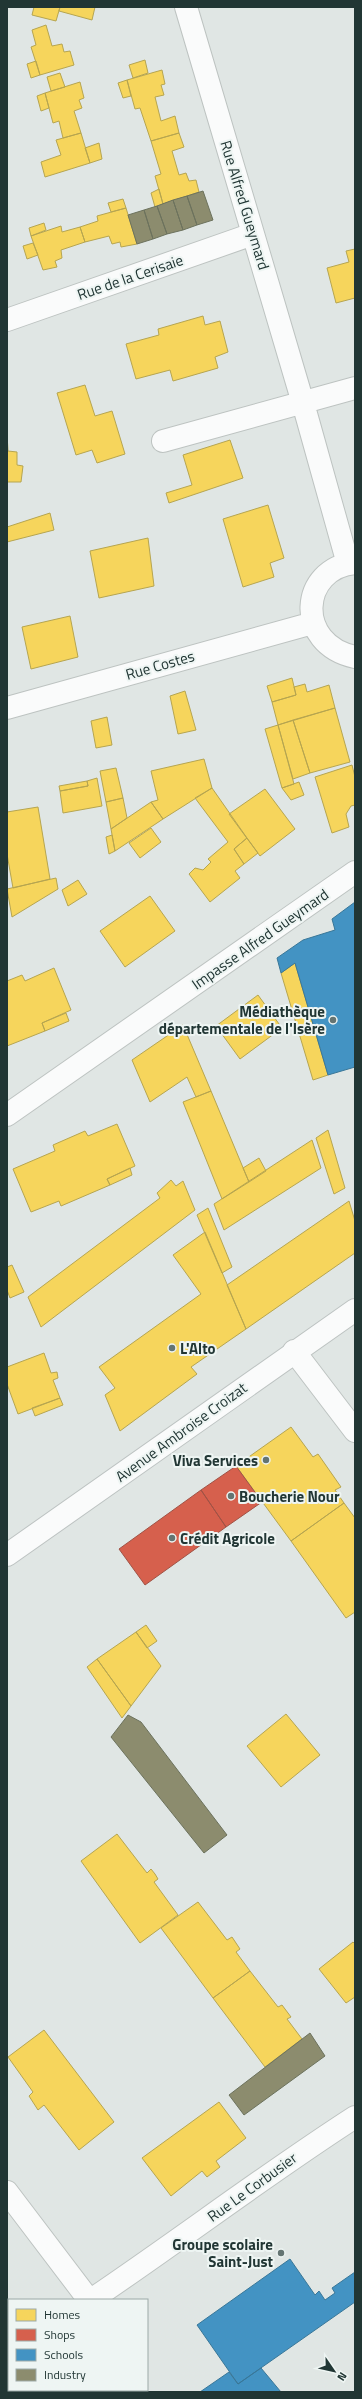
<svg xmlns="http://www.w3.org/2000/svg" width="362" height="2399" font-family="'Titillium Web',sans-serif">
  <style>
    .homes { fill: #f6d55c; stroke: #b6a550 }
    .shops { fill: #d6604d; stroke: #a05346 }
    .schools { fill: #4393c3; stroke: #397798 }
    .industry { fill: #8c8c6e; stroke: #6c725d }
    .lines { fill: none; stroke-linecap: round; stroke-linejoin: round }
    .street-casing { stroke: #bdc3c1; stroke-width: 24 }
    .secondary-casing { stroke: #bdc3c2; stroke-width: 24 }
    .street { stroke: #fafbfb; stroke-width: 22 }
    .secondary { stroke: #fafbfb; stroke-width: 22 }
    .poi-dot { fill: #647472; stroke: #eef5f3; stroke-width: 1.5 }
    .labels { text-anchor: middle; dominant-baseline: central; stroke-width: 4; stroke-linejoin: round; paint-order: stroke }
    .street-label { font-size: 15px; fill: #213634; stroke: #eef5f3 }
    .poi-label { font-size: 15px; font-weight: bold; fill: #213634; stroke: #eef5f3; text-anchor: end }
  </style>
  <rect width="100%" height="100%" fill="#e0e6e4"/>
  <!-- homes -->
  <path class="homes" d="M34,7H60L56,21L32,15Z
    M60,7H95L92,20L59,11Z
    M46,25L52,46L62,44L64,52L70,51L74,65L40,75L31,47L36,45L32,30Z
    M145,60L148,73L133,78L129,65Z
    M36,61L40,75L31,78L27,64Z
    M162,70L165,84L161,85L164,95L155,97L161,121L175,116L179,133L151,141L140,108L135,109L127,80Z
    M60,73L65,87L51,91L47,77Z
    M127,80L131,96L123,98L118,83Z
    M80,82L84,98L79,100L82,108L74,111L81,133L63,138L59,121L53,123L45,93Z
    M45,93L49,108L41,111L37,96Z
    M81,133L90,163L45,177L41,162L61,155L56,140Z
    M179,133L184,147L172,151L179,175L186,173L189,181L196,180L199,192L163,204L155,176L161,174L151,141Z
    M99,143L102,159L90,163L85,148Z
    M159,189L163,204L155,207L151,193Z
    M123,199L126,208L111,212L108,203Z
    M126,208L137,244L121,247L120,242L112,244L109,236L85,242L80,227L98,221L97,216Z
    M44,223L46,230L31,236L29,228Z
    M61,226L62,232L80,227L85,242L61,250L62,258L55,261L57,267L43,270L31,236Z
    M33,243L38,255L27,259L23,246Z
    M355,249V298L336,303L327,268L349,262L346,251Z
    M203,316L205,325L220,321L228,352L215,357L218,368L173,381L170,370L136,379L126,344L159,335L158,329Z
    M85,385L95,416L112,411L125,454L97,463L92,450L76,455L57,393Z
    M7,434L8,451L17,452V465L23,466L21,482H7V491Z
    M230,440L243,478L169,503L166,493L192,485L183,455Z
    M268,505L284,558L270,563L274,577L243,587L223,519Z
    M50,513L54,530L7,542V527Z
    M148,538L154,586L99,598L90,551Z
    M70,616L78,657L31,669L22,627Z
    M292,678L296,695L272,702L267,686Z
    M305,684L307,692L329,685L335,708L278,725L272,702L296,695L294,687Z
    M185,691L196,730L178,734L170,696Z
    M335,708L350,762L310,773L293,720Z
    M107,717L112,745L96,748L91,721Z
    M293,720L310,773L293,779L278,725Z
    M278,725L294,784L282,788L265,729Z
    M204,759L212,788L163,819L151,802L158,800L151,771Z
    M352,765L355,777V805L351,806L346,814L349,827L332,833L315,777Z
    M116,768L123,798L106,802L100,771Z
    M97,778L102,806L63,813L60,791L88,786L87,781Z
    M87,781L88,786L60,791L59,786Z
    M299,782L304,795L291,800L282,788Z
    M212,788L247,838L234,849L244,864L235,871L240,878L210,902L189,874L195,868L203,870L211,862L208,859L228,842L195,798Z
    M265,789L295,829L260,856L229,814Z
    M123,798L127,818L111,829L106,802Z
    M151,802L163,819L115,851L111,829Z
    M38,807L50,879L13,888L7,854V812Z
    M151,828L161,842L140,858L129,843Z
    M112,835L115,851L109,854L106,837Z
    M247,838L258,853L244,864L234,849Z
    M56,878L58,889L12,917L7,889Z
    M78,880L87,894L68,906L62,890Z
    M150,896L175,931L125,967L100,931Z
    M295,963L328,1075L313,1080L281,973Z
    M54,968L71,1010L42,1023L45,1031L7,1046V981L22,975L25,981Z
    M258,995L282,1028L240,1059L216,1026Z
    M66,1013L69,1021L45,1031L42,1023Z
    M183,1025L211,1091L196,1097L187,1077L150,1102L132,1060Z
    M211,1091L249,1182L222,1199L183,1102Z
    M117,1124L135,1166L107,1179L110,1185L61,1206L59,1201L31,1212L13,1169L55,1151L53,1145L85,1131L88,1136Z
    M328,1130L345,1188L334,1194L316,1138Z
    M312,1140L321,1168L224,1230L214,1204Z
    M259,1158L266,1171L249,1182L243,1168Z
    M130,1168L132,1175L110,1185L107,1179Z
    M171,1180L176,1186L183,1181L195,1210L41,1327L28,1297L160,1198L157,1193Z
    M349,1201L355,1221V1253L246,1329L227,1285Z
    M208,1208L232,1267L222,1273L197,1215Z
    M205,1232L246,1329L191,1367L197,1374L120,1431L105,1395L115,1388L99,1367L201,1294L173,1255Z
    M12,1265L24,1292L10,1298L7,1290V1267Z
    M44,1353L51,1373L57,1372L58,1378L53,1380L60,1398L18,1414L7,1384V1367Z
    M60,1398L63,1405L35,1416L32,1408Z
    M291,1427L313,1457L318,1454L341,1487L335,1490L344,1503L291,1541L236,1466Z
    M344,1503L355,1518V1612L346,1618L291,1541Z
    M146,1625L157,1641L147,1648L136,1632Z
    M136,1632L161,1666L131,1706L97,1659Z
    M97,1659L131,1706L122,1718L87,1667Z
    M286,1714L320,1755L281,1787L247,1746Z
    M117,1834L147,1873L151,1869L155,1874L158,1879L154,1882L178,1915L140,1943L81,1861Z
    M198,1902L227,1940L232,1937L240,1949L236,1952L250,1971L213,1998L161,1928Z
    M353,1942L355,1944V1997L346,2003L319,1969Z
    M250,1971L278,2007L282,2005L291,2017L287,2019L302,2039L265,2067L213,1998Z
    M44,2030L114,2122L79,2150L44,2105L38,2110L29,2096L33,2092L8,2057Z
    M219,2102L246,2138L216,2161L220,2167L207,2177L202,2171L171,2196L142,2158Z"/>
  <!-- shops -->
  <path class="shops" d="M236,1466L262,1502L226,1527L201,1490Z
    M201,1490L226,1527L145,1585L119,1549Z"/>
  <!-- schools -->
  <path class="schools" d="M355,902V1067L328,1075L295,963L281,973L277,958L303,940L335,930L332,919Z
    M290,2259L315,2295L319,2291L325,2300L335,2293L332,2288L355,2272V2302L238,2384L197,2325Z
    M261,2368L281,2392H200L229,2372L238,2384Z"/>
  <!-- industry -->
  <path class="industry" d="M203,191L213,220L197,225L187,196Z
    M187,196L197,225L183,230L173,200Z
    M173,200L183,230L167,234L157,206Z
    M157,206L167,234L153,239L144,210Z
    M144,210L153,239L137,244L128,215Z
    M128,1715L141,1722L227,1835L204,1853L111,1737Z
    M310,2033L325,2056L244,2115L229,2095Z"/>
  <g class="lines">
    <!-- street casing -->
    <g class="street-casing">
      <path id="street" d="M186,7L303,403L348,564
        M7,320L253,234
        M163,441L355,388
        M355,563C300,568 294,644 355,657
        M7,708L313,623
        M7,1115L355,872
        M294,1351L355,1431
        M7,2192L89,2300
        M91,2300C180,2240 265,2175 355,2117
        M7,2366L9,2364"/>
    </g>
    <!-- secondary casing -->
    <g class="secondary-casing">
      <path id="secondary" d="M7,1555L355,1310"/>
    </g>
    <!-- street -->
    <use href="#street" class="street"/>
    <!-- secondary -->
    <use href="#secondary" class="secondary"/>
  </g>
  <!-- markers -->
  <g class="poi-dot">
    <circle cx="333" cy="1020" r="4"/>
    <circle cx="172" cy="1348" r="4"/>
    <circle cx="266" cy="1460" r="4"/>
    <circle cx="231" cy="1496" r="4"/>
    <circle cx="172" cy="1538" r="4"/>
    <circle cx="281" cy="2253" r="4"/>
  </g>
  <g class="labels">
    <!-- street labels -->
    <g class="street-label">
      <text transform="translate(245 205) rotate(73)">Rue Alfred Gueymard</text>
      <text transform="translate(130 277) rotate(-19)">Rue de la Cerisaie</text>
      <text transform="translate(160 665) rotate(-16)">Rue Costes</text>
      <text transform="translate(260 939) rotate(-35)">Impasse Alfred Gueymard</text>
      <text transform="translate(181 1432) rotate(-36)">Avenue Ambroise Croizat</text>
      <text transform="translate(252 2187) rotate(-36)">Rue Le Corbusier</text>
    </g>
    <!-- poi labels -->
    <g class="poi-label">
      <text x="325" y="1011">Médiathèque<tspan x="325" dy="17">départementale de l'Isère</tspan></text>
      <text x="180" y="1348" text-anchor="start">L'Alto</text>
      <text x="258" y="1460">Viva Services</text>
      <text x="239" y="1496" text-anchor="start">Boucherie Nour</text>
      <text x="180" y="1538" text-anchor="start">Crédit Agricole</text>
      <text x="273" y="2244">Groupe scolaire<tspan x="273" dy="17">Saint-Just</tspan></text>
    </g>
  </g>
  <!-- border -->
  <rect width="362" height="2399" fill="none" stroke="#213634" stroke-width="16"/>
  <!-- legend -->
  <rect x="8" y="2299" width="140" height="92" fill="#eef5f3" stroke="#9ca9a7"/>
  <rect x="16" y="2309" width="20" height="12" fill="#f6d55c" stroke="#9ca9a7"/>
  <text x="44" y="2319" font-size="12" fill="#213634">Homes</text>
  <rect x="16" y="2329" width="20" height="12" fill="#d6604d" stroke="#9ca9a7"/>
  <text x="44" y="2339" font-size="12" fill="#213634">Shops</text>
  <rect x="16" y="2349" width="20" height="12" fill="#4393c3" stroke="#9ca9a7"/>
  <text x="44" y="2359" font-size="12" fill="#213634">Schools</text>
  <rect x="16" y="2369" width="20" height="12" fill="#8c8c6e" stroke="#9ca9a7"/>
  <text x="44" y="2379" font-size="12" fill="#213634">Industry</text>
  <!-- north arrow -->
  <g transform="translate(334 2371) rotate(124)" stroke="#eef5f3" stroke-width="3" paint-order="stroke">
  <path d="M0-3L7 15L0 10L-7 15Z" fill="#213634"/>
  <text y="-6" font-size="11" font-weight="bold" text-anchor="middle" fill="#213634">N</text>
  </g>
</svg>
